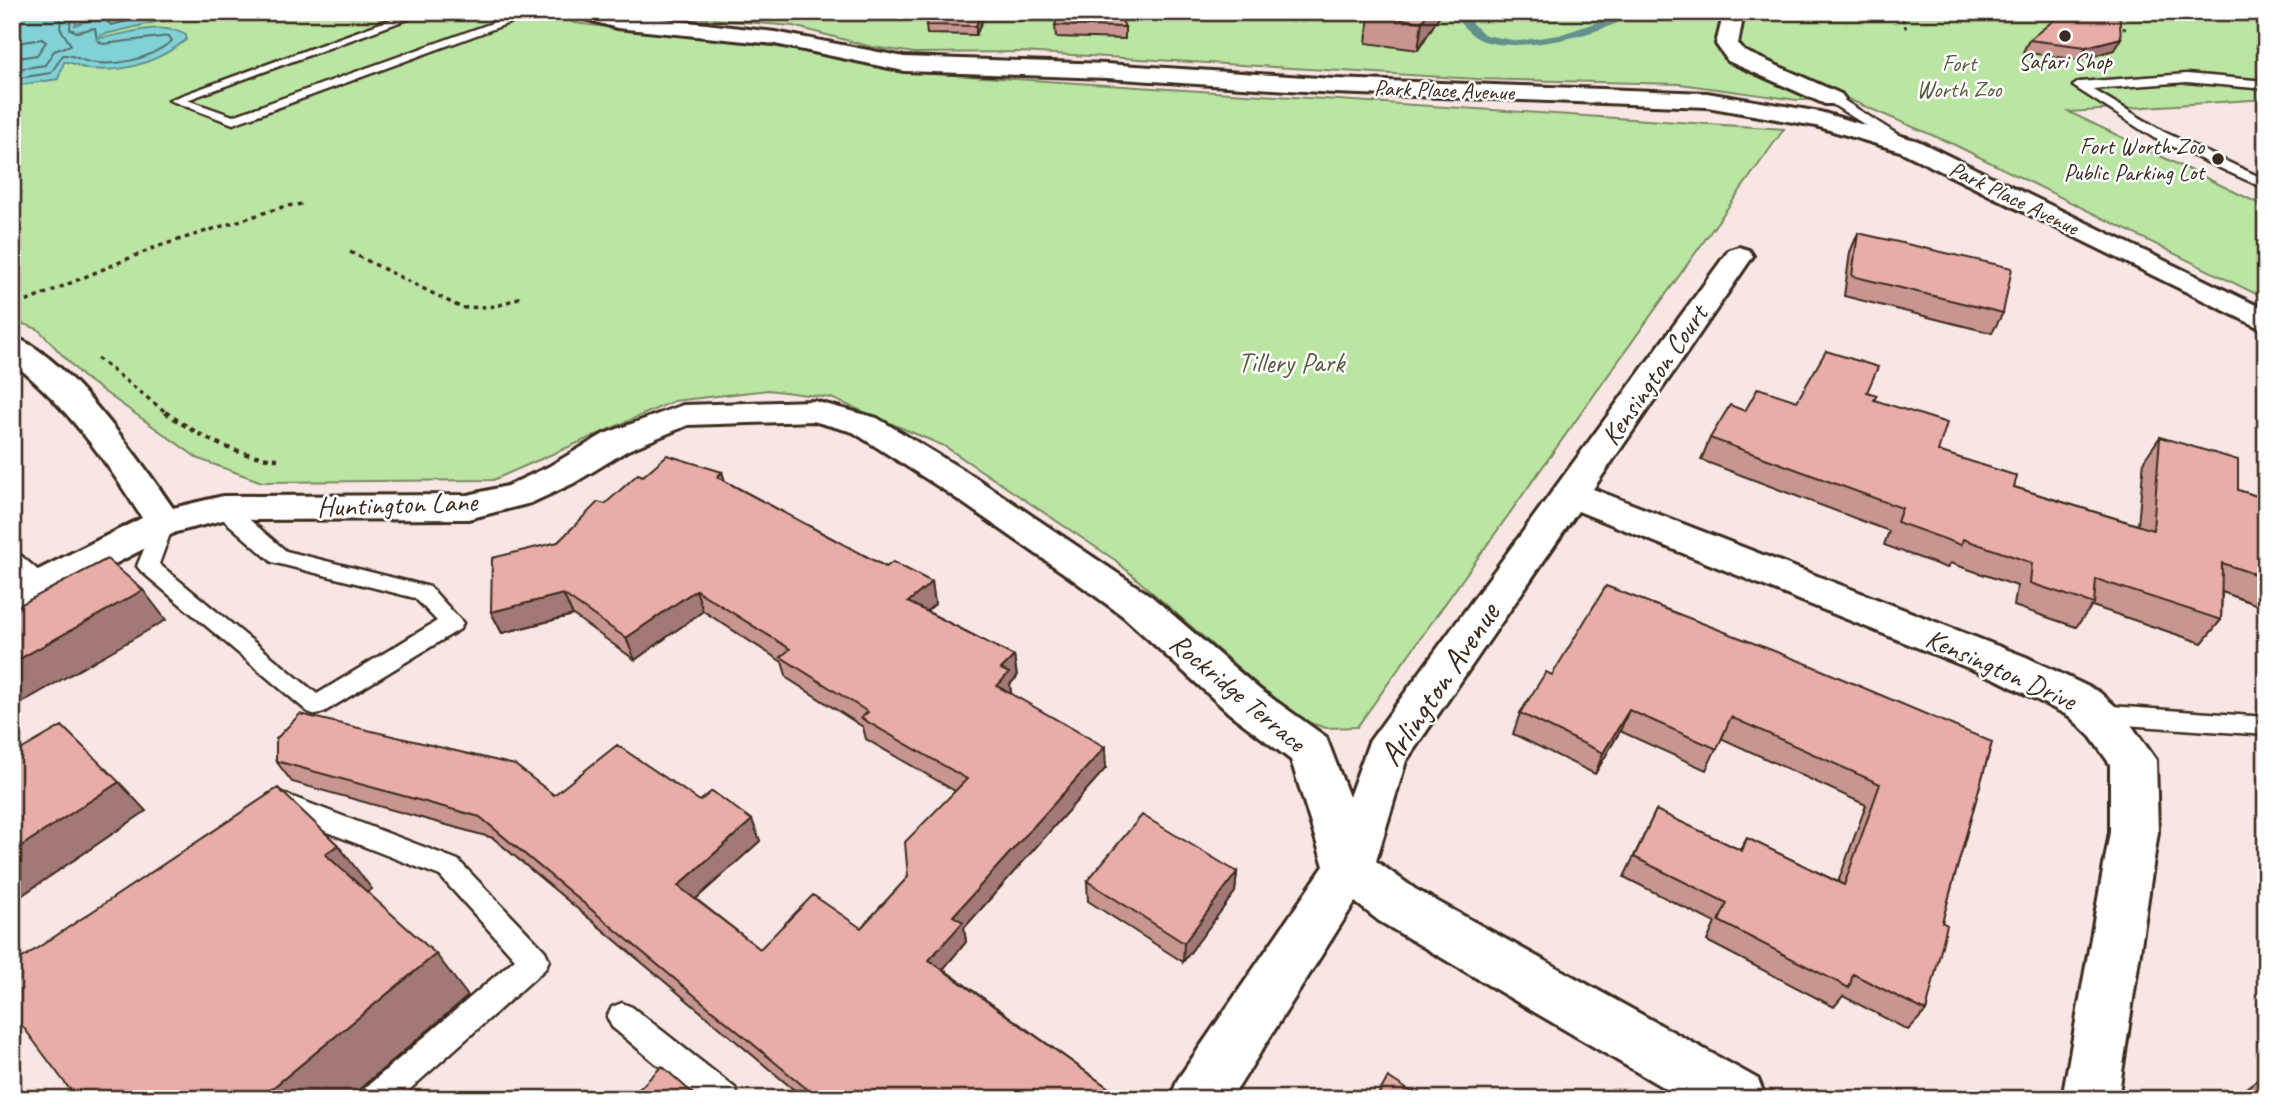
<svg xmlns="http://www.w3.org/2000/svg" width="2278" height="1111" font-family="Caveat,sans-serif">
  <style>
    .green { fill: #bae5a3; stroke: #7a8860; stroke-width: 2 }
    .water { fill: #80d2d7; stroke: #648f8d; stroke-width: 2 }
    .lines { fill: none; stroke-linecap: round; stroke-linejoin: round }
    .shore { stroke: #576d68; stroke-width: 2 }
    .stream { fill: #648f8d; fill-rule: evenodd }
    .lane-casing { stroke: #3b2a1e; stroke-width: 5 }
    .street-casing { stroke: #3b2a1e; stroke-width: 6 }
    .path-far2 { stroke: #3b2a1e; stroke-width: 2.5; stroke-dasharray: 3.5 3.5; stroke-linecap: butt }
    .path-far1 { stroke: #3b2a1e; stroke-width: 3.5; stroke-dasharray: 4.5 4.5; stroke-linecap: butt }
    .path { stroke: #3b2a1e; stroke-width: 4.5; stroke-dasharray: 5 5; stroke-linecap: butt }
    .lane { fill: #fff; fill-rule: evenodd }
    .street { fill: #fff; fill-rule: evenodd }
    .wall { fill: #c89590; stroke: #3b2a1e; stroke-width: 2 }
    .shaded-wall { fill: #a27976; stroke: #3b2a1e; stroke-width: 2 }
    .building { fill: #e8ada8; stroke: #3b2a1e; stroke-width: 2 }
    .poi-dot { fill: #3b2a1e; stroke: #fff; stroke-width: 2.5 }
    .labels { text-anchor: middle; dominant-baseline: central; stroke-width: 5; stroke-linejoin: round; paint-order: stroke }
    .far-poi-label { font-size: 23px; fill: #3b2a1e; stroke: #fff }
    .far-park-label { font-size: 23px; fill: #5b593f; stroke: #fff }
    .far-street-label { font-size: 23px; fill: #3b2a1e; stroke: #fff }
    .park-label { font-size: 28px; fill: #5b593f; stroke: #fff }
    .street-label { font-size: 28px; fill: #3b2a1e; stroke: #fff }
    .near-street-label { font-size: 33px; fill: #3b2a1e; stroke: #fff }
  </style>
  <rect width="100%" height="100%" fill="#f8e6e5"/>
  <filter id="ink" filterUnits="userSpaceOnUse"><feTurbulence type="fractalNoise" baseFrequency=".0143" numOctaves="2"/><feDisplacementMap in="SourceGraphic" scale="14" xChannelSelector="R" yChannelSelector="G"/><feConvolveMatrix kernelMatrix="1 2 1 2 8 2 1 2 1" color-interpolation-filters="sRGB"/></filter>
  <g filter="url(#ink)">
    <!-- green -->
    <path class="green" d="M12,12H558L574,23L771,46L922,73L1784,129L1357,727L1326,728L1297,719L1115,560L944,446L831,398L768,390L674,401L493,480L262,482L199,459L82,376L38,329L12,320Z
      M624,12H2266V99L2069,112L2266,207V299L1955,145L1848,99L1797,100L1680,84L1477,79L1021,52L915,53L872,47L793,26Z"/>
    <!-- water -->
    <path class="water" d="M54,12H79L75,25L110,12H180L164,20L101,35L100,38C126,35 161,20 186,35V40C157,62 125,73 89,69C79,68 73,61 64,62L58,79L12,86V18Z"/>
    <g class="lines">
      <!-- shore -->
      <path class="shore" d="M110,12L108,22L111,25L166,12
        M12,44L42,39L46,42L37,55L12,59
        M12,70L45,65L54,51L71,45L60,28L62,12
        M12,79L51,73L63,55C73,54 79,60 89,62C118,67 149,59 172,41L169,36L103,44L97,40L95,28L77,32L70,29L71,12"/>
      <!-- stream -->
      <path class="stream" d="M1449,12H1459L1485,35L1518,41L1559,35L1628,12H1640C1607,33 1513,57 1477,38C1467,32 1458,20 1449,12Z
        M1924,12H1980L1958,18Z"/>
      <!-- lane casing -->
      <g class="lane-casing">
        <path id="lane" d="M411,12H427L187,100L233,116L523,12H539L233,124L169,100Z
          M2187,74L2266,81V89L2187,82L2092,89L2164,132L2266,180V189L2154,138L2073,86L2079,82Z
          M1833,95L1837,96L1914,145L1902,148L1829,102L1827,99Z
          M223,501L230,503L286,551L430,587L463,623L460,629L324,712L316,715L308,712L141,571L137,566L157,518L164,516L174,523L159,564L317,694L437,621L415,598L272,562L216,513L213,508Z
          M12,552L19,554L49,580L52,585L49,590H33L12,571Z
          M2097,705L2266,717V735L2097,723L2089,721L2085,714L2089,707Z
          M277,791L458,860L545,951L549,960L545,969L399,1099H361L365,1088L515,959L440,876L268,809L264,802L268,795Z
          M622,1003L632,1007L735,1088L739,1099H699L612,1027L607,1017L612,1007Z"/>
      </g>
      <!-- street casing -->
      <g class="street-casing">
        <path id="street" d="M572,12H605L775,32L904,57L1106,64L1334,79L1707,93L1820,112L1918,141L2266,310V331L1900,151L1816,126L1707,107L1334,93L1106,78L904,71L775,44L617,28L575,16Z
          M1724,12H1744L1738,44L1744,51L1841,94L1845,99L1841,104H1825L1728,61L1716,44Z
          M1739,247L1749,250L1753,256L1593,489L2026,657L2099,692L2122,712L2156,760L2158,832L2118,1099H2062L2110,832V764L2090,736L2069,716L1996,679L1578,511L1406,761L1376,861L1415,889L1758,1079L1766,1099H1683L1379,921L1355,902L1231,1099H1170L1178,1079L1324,866L1291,760L1229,713L1123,616L1068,576L947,492L853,432L813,421L688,425L628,450L574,483L531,503L468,519L223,520L176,532L26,610L12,614V583L142,518C106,460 66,405 12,362V337C62,349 144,465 173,508L223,496L468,495L507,486L548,467L604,434L683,405L814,401L877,418L973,476L1151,596L1259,689L1326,737L1349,797L1369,742L1729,250Z"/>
      </g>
      <!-- path-far2 -->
      <path class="path-far2" d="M1900,12L1907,31
        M2116,26L2126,29"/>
      <!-- path-far1 -->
      <path class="path-far1" d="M350,252L462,308L497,306L521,297
        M18,305L156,247L286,206L303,204
        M97,358L168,414"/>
      <!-- path -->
      <path class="path" d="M165,412C201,437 234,456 278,459"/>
      <!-- lane -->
      <use href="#lane" class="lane"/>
      <!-- street -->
      <use href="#street" class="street"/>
    </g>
    <!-- wall -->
    <path class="wall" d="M932,12H986L976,35L927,34L926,25Z
      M1371,12H1440V15L1418,50L1366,43L1369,15Z
      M1055,25L1125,27V39L1056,37Z
      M2121,38L2114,50L2080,60L2023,52L2029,40Z
      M1858,233L2003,313L1992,333L1844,296L1850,252Z
      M1867,392L1874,400L1938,451L2014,487L2138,525L2144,460L2160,437L2238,490L2266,499V608L2222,592L2221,620L2202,643L2092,606L2076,627L2014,606L2017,586L1950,563L1947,568L1884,545L1889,531L1701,460L1710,438L1745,411L1797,401Z
      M722,472L725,481L886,567L932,582L935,604L926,611L1014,656L1017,677L1010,684L1011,693L1106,768L964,928L966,942L943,969L1124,1099H805L493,838L292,782L276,761L554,795L700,801L752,820L760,841L696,899L760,949L861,928L908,877L955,791L866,739L863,727L787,678L782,662L703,611L635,660L573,615L502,633L491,612L558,542L643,476Z
      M1552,675L1992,742L1942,922L1926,1011L1908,1030L1843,996L1834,1007L1707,941L1715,923L1624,877L1656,810L1740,850L1747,838L1838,882L1866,805L1721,738L1706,770L1620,731L1595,774L1513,734L1520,713Z
      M1237,872L1235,892L1183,962L1088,901L1087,881Z
      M2265,1074L2266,1099H2239V1093Z"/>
    <!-- shaded-wall -->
    <path class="shaded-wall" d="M981,12H986L976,35V26Z
      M1428,12H1440V15L1418,50L1422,22Z
      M2121,38L2114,50L2080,60L2086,47Z
      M722,472L728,493L717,477Z
      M932,582L935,604L912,624L908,602Z
      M143,590L166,620L12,708V663Z
      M696,590L703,611L635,660L626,638Z
      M563,594L573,615L502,633L491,612Z
      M1014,656L1017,677L1010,684L1011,695L997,686L1001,669Z
      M1629,710L1620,731L1595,774L1603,753Z
      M1105,747L1106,768L964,928L966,942L934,980L929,960L953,916Z
      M119,782L146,811L12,902V852Z
      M752,820L760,841L688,906L678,886Z
      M338,845L372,889L360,898L325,854Z
      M1237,872L1235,892L1183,962L1184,943Z
      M436,954L468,996L348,1099H259Z"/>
    <!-- building -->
    <path class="building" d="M932,12H981L976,26L926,25Z
      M1060,12H1118L1125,27L1055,25Z
      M1371,12H1428L1422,22L1369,15Z
      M2064,12H2119L2121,38L2086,47L2029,40Z
      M1858,233L2012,268L2003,313L1852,276Z
      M1826,351L1878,367L1867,392L1877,395L1874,400L1947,423L1938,451L2017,476L2014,487L2153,530L2160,437L2238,460V490L2266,499V578L2222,563L2221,620L2096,579L2094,604L2030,583L2032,563L1963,539L1961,545L1897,522L1902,508L1710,438L1730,405L1745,411L1758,388L1797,401Z
      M667,455L722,472L717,477L886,567L893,562L932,582L908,602L1014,656L1001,669L1009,673L997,686L1105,747L953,916L963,922L929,960L1124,1099H819L480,817L276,761V739L300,714L515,765L554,795L617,745L700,801L712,791L752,820L678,886L760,949L813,895L861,928L908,877L905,842L967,779L861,718L868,712L781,657L790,649L696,590L626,638L563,594L491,612L492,558L558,542L598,502L605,504L638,474L643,476Z
      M107,559L143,590L12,663V609Z
      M1606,586L1805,663L1992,742L1942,922L1947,925L1926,1011L1853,974L1849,988L1719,921L1727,903L1634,857L1656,810L1742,851L1747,838L1844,885L1880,784L1731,717L1717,749L1629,710L1603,753L1520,713L1546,672L1552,675Z
      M62,726L119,782L12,852V755Z
      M278,788L338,845L325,854L436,954L259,1099H77L12,1012V965Z
      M1142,815L1237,872L1184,943L1087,881Z
      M662,1066L699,1099H629Z
      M2265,1074L2266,1099H2264Z
      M1388,1077L1422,1099H1376Z"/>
  </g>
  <!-- markers -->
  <g class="poi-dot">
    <circle cx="2065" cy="36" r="7"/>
    <circle cx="2218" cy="159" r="7"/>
  </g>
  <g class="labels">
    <!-- far-poi labels -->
    <g class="far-poi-label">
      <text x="2065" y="61">Safari Shop</text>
      <text x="2204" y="146" text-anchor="end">Fort Worth Zoo<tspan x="2204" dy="26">Public Parking Lot</tspan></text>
    </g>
    <!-- far-park labels -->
    <g class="far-park-label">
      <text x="1959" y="63">Fort<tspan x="1959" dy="26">Worth Zoo</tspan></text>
    </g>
    <!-- far-street labels -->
    <g class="far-street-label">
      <text transform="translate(1444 90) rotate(2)">Park Place Avenue</text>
      <text transform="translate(2014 198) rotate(26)">Park Place Avenue</text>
    </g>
    <!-- park labels -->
    <g class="park-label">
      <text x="1291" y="362">Tillery Park</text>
    </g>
    <!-- street labels -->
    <g class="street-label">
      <text transform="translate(1654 375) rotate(-55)">Kensington Court</text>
      <text transform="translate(397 504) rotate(-2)">Huntington Lane</text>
      <text transform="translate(2001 669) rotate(24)">Kensington Drive</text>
      <text transform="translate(1238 692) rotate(40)">Rockridge Terrace</text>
    </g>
    <!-- near-street labels -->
    <g class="near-street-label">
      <text transform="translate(1439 684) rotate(-56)">Arlington Avenue</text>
    </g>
  </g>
  <!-- margin -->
  <rect width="2278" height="1111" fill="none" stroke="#fff" stroke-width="42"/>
  <rect x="21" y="21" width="2236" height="1069" fill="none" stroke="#3b2a1e" stroke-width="2.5" filter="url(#ink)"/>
</svg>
